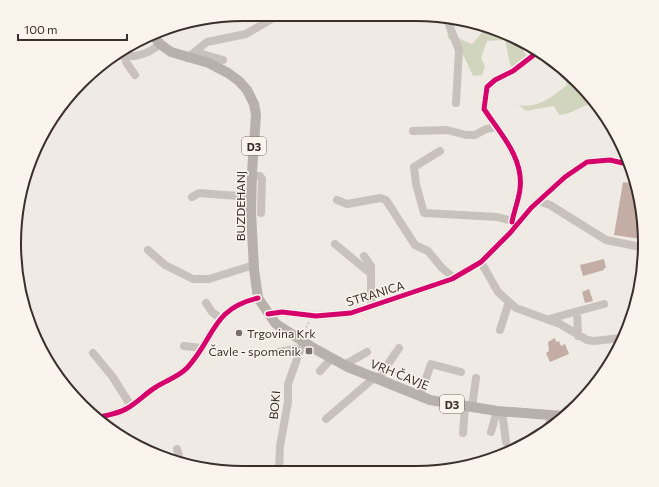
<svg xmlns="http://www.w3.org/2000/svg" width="659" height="487" font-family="Commissioner,sans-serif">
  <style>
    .green { fill: #d1d5be }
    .building { fill: #c3ada5 }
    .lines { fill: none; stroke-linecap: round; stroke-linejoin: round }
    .path { stroke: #c1bab5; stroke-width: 1.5; stroke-dasharray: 2 2; stroke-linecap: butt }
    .minor { stroke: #c9c2bc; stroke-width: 8 }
    .major { stroke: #b8b0ab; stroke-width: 10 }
    .cycleway-casing { stroke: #fbf4ec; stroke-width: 8 }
    .cycleway { stroke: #d6006c; stroke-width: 5 }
    .poi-dot { fill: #79706b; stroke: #fbf4ec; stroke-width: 1.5 }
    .labels { text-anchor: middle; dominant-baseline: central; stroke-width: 3; stroke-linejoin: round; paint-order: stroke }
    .shield { fill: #fbf4ec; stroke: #746a64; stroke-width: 1 }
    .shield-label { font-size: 11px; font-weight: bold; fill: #3a2f2a }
    .street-label { font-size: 12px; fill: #3a2f2a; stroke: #fbf4ec }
    .poi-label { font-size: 12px; fill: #3a2f2a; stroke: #fbf4ec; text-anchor: start }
    .rim { fill: none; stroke: #3a2f2a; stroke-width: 2 }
  </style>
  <rect width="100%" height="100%" fill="#efeae4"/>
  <!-- green -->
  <path class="green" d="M446,21L456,37L472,44L487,27L517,41L528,58L511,68L505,40L487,41L481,58L485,66L482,75L473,76L461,50L448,38Z
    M565,74L597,104C580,104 575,114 559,115L554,106L526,111L519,105C538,109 553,96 567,85Z"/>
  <!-- building -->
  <path class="building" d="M623,182L637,184L641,239L614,235Z
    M604,259L606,268H604V270L583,276L580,265Z
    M589,289L593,301L585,303L582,292Z
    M555,338L556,342L559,341L561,346L565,344L569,354L550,362L546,353L549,351L548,342Z"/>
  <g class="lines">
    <!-- path -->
    <path class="path" d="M304,331L309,322
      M612,346L617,351"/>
    <!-- minor -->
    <path class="minor" d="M446,17L459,50L456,103
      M115,55C133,58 146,56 160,44
      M126,57V62L135,75
      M187,58L207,42L246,34L280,14
      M196,60L202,54L223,60
      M413,131L447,130L466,135H475L486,129L496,127
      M440,151L414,167L416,184L424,213L497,217L516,222
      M252,176H260L262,179L261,213
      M192,197L199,193L251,197
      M337,200L347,204L380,198L386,200L415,245L428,251L442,268L454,278
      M538,201L550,205L606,240L641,247
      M512,222C514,211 519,199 520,189C524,158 500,133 484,109L487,87L495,80L513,71L539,51
      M335,244L370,273
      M148,250L165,265L193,279H209L254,265
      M364,256L371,266V306
      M481,262L498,292L508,301L516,308L560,324L587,340L594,341L621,338
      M206,303L212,312L220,318
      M577,312L578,336
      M268,314L282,312L316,316L351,313L452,279L481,262L510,233L531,208L565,177L587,162L610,160L627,164
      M549,319L604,304
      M500,330L509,302
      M184,346L201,348
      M279,352L301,348
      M93,353L112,376L131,406
      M344,365L367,352
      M320,371L332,358
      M378,379L399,348
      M420,396L431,364L461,372
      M472,407L476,378
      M502,411L506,442
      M100,417C109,415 119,413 126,409C137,403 146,393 156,387C167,380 178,377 187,368C215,338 211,309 258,298
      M326,419L374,378
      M550,429V415
      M491,432L497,411
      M463,433L465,406
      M177,449L181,463
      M279,472L280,446L288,402V384L303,342"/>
    <!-- major -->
    <path class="major" d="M153,35L160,44L171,52L209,63L228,73L239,81L247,90L254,104L256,115L252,173L251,212L254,269L258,298L276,324L315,349L348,367L430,400L497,411L563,416"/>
    <!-- cycleway casing -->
    <g class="cycleway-casing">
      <path id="cycleway" d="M512,222C514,211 519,199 520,189C524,158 500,133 484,109L487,87L495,80L513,71L539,51
        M268,314L282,312L316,316L351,313L452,279L481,262L510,233L531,208L565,177L587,162L610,160L627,164
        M100,417C109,415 119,413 126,409C137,403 146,393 156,387C167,380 178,377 187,368C215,338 211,309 258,298"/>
    </g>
    <!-- cycleway -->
    <use href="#cycleway" class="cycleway"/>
  </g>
  <!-- markers -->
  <g class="poi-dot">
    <circle cx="239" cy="333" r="4"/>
    <rect x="305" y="347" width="8" height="8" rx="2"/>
  </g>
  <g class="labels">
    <!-- shield labels -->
    <g class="shield">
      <rect x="242" y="137" width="24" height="18" rx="3"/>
      <rect x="440" y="395" width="24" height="18" rx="3"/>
    </g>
    <g class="shield-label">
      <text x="254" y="146">D3</text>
      <text x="452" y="404">D3</text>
    </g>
    <!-- street labels -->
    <g class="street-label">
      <text transform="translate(240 206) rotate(-90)">BUZDEHANJ</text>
      <text transform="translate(375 293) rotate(-17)">STRANICA</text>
      <text transform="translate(400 374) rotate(22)">VRH ČAVJE</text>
      <text transform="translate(274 405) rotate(-85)">BOKI</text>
    </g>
    <!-- poi labels -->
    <g class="poi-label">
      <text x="247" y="333">Trgovina Krk</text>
      <text x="301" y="351" text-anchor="end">Čavle - spomenik</text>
    </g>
  </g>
  <!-- crop -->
  <path d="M0 0H659V487H0ZM243 21H416A222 222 0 0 1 638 243V244A222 222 0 0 1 416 466H243A222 222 0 0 1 21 244V243A222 222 0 0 1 243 21Z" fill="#fbf4ec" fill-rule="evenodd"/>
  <path class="rim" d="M243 21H416A222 222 0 0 1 638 243V244A222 222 0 0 1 416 466H243A222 222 0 0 1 21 244V243A222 222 0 0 1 243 21Z"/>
  <!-- scale -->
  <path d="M18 34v6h109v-6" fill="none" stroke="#3a2f2a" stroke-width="2"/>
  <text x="24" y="34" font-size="12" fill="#3a2f2a" stroke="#fbf4ec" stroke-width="3" paint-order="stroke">100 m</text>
</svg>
